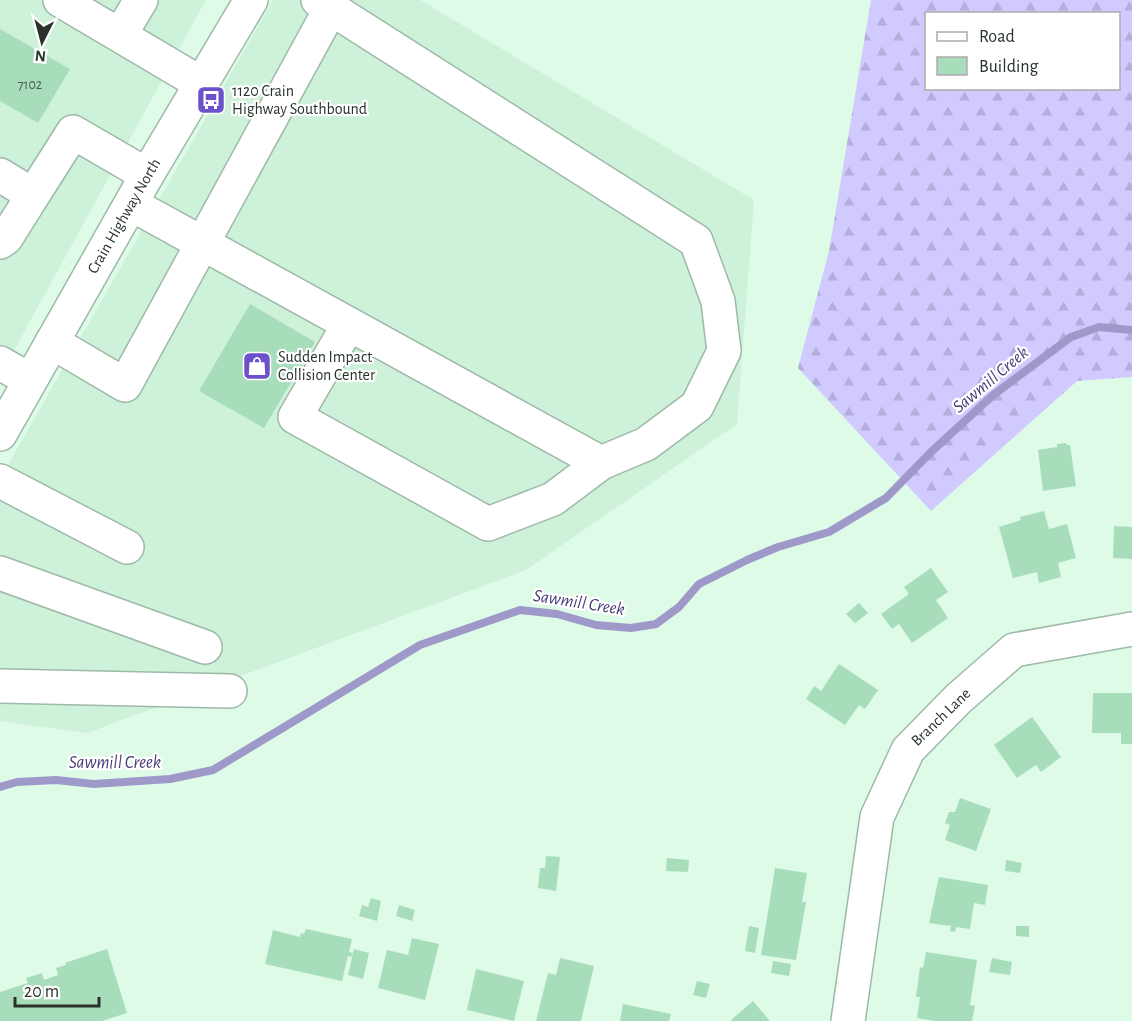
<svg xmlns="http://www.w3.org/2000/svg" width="1132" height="1021" font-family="'Alegreya Sans',sans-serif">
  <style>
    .built { fill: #cef1da }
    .forest { fill: url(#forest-firs); fill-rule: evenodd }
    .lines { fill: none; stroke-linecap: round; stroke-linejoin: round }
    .stream { stroke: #9f99ca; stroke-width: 8 }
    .building { fill: #a8ddbb }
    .minor-casing { stroke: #9eb9a8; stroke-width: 36 }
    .major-casing { stroke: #9eb9a8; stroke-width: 36 }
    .minor { stroke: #fff; stroke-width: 33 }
    .major { stroke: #fff; stroke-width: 33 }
    .labels { text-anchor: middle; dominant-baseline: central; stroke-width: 4.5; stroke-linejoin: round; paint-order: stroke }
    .number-label { font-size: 14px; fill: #485e50 }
    .poi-label { font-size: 16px; fill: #28332c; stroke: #fff; text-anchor: start }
    .street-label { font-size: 16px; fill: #28332c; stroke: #fff }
    .water-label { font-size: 18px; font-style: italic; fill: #473b79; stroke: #fff }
  </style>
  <defs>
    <pattern id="forest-firs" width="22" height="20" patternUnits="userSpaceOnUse" patternTransform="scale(1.5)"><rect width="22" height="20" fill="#d0cafe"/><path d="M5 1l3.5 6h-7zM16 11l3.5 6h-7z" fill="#b3aeda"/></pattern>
  </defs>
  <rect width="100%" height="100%" fill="#defbe8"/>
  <!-- built -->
  <path class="built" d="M0,0H206L0,376Z
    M273,0H420L754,200L737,424L526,570L87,733L0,721V479Z"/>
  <!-- forest -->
  <path class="forest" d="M871,0H1132V377L1077,381L931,511L798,368L829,251ZM926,14H1118V88H926Z"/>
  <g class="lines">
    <!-- stream -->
    <path class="stream" d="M0,787L17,782L56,780L94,784L170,779L213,770L420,645L520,610L557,614L596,625L631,628L656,624L679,607L699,584L747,560L778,547L829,532L886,498L931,452L992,396L1071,337L1099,327L1132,330"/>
  </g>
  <!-- building -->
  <path class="building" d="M0,29L70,69L38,123L0,101Z
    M250,304L315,342L264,428L199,391Z
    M1066,443L1067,445H1070L1076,486L1043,491L1038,450L1057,447V444Z
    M1044,511L1049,529L1067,524L1076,558L1058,563L1061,577L1039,583L1037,572L1013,578L999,527L1021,520L1020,517Z
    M1114,526L1132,527V559L1113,558Z
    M931,568L948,592L936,600L948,618L912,643L899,624L892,629L881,614L909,594L904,587Z
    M859,603L868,613L855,623L846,614Z
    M839,664L878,690L865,709L859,705L845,725L806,699L814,686L821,691Z
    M1093,693H1132V744H1121V733H1092Z
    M1032,717L1061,757L1041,772L1036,765L1017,778L994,745Z
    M960,798L991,809L976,851L945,840L950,825L945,823L949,812H955Z
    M546,856L560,857L556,891L538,888L540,868H545Z
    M667,858L689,860L688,872L666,871Z
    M1006,860L1022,863L1020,873L1005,871Z
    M775,868L807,873L802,902H806L796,960L761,955Z
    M939,877L988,885L985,905L974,903L970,929L956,927L955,932L950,931L951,926L929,923Z
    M371,898L381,901L377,921L359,916L362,905L368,907Z
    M399,905L415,910L412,921L396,916Z
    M749,926L759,928L755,953L745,951Z
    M1016,926H1029V937L1016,936Z
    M306,929L352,939L349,952L353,953L351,957L348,956L342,981L265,964L273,930L300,937L301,933L304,934Z
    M412,938L439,944L425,1000L378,988L387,950L408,955Z
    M107,949L127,1013L102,1021H0V992L28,983L26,978L42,973L44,980L58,975L56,968L66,965L65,963Z
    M354,949L369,953L363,979L348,975Z
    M926,952L977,960L970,1005L975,1006L972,1021H935L917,1018L920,997H916L920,967L923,968Z
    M560,958L594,966L581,1021H536L548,973L556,975Z
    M992,958L1012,962L1010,975L989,972Z
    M773,961L791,964L789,976L771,973Z
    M476,969L524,981L514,1021L467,1010Z
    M697,981L710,984L706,998L693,995Z
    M753,1001L770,1021H730Z
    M623,1004L671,1014L669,1021H620Z"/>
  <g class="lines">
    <!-- minor casing -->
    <g class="minor-casing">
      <path id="minor" d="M60,0L202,84
        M120,35L141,0
        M0,175L33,195L73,132L147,175
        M131,204L601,463L646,444L697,406L724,351L718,301L696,241L318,0
        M0,242L6,238L33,195
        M349,324L295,417L488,524L553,499L601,463
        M52,342L125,385L331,8
        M0,481L127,547
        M0,573L205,647
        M0,686L230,691
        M848,1021L877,817L908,750L958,699L1014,650L1132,629"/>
    </g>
    <!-- major casing -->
    <g class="major-casing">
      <path id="major" d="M0,363L30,380
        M0,434L147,175L251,0"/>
    </g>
    <!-- minor -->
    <use href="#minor" class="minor"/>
    <!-- major -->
    <use href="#major" class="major"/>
  </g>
  <!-- icons -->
  <defs>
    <g id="bus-square" transform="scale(1.5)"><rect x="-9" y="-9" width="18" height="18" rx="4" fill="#6d51ca" stroke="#fff"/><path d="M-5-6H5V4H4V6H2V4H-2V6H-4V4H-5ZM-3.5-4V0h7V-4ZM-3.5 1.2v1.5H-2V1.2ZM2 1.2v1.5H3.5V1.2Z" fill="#fff"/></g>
    <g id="shop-square" transform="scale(1.5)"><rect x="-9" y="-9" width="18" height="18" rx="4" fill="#6d51ca" stroke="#fff"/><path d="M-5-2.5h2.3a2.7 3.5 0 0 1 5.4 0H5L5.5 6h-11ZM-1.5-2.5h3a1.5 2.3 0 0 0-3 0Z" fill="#fff"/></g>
  </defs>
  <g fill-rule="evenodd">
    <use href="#bus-square" x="211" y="100"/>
    <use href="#shop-square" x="257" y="366"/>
  </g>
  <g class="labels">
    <!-- number labels -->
    <g class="number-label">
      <text x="30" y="85">7102</text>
    </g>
    <!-- poi labels -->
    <g class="poi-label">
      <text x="232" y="91">1120 Crain<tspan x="232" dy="18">Highway Southbound</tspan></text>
      <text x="278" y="357">Sudden Impact<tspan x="278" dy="18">Collision Center</tspan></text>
    </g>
    <!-- street labels -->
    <g class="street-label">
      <text transform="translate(124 216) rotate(-60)">Crain Highway North</text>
      <text transform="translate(941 717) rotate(-44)">Branch Lane</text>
    </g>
    <!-- water labels -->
    <g class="water-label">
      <text transform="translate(991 380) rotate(-40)">Sawmill Creek</text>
      <text transform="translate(579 603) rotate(9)">Sawmill Creek</text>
      <text x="115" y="763">Sawmill Creek</text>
    </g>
  </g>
  <!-- legend -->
  <rect x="925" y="12" width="195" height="78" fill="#ffffff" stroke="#a9adab" stroke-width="1.5"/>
  <rect x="937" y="32" width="30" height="9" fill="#ffffff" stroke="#a9adab" stroke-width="1.5"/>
  <text x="979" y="42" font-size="18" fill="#28332c">Road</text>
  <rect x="937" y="57" width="30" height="18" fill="#a8ddbb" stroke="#a9adab" stroke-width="1.5"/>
  <text x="979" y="72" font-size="18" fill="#28332c">Building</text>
  <!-- north arrow -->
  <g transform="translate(42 42) rotate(186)" stroke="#ffffff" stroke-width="4.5" paint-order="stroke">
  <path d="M0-4.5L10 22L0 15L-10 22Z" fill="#28332c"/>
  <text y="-9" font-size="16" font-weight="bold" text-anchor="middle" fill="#28332c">N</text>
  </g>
  <!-- scale -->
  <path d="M15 997v9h84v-9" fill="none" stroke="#28332c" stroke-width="3"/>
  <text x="24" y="997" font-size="18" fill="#28332c" stroke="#ffffff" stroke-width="4.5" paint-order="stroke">20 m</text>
</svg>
